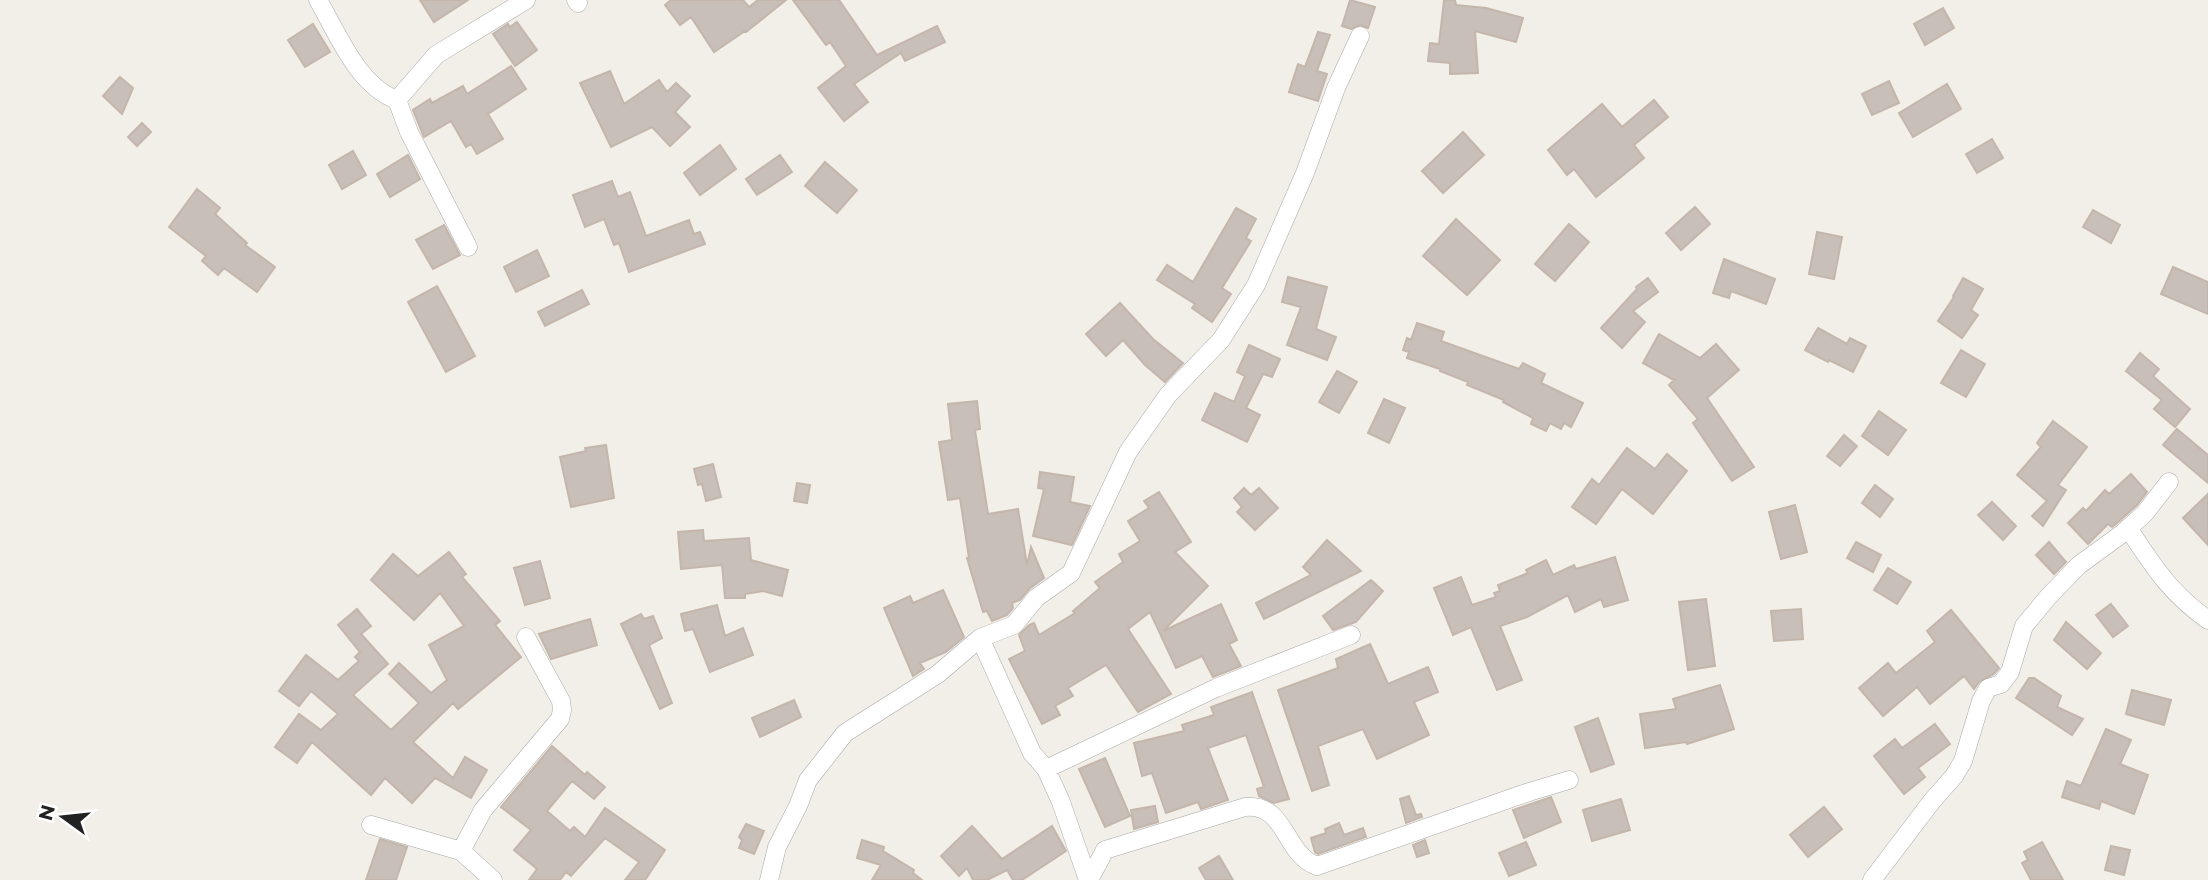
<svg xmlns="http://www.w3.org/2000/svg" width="2208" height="880" font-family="Montserrat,sans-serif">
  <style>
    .building { fill: #c7bfb8; stroke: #c4b6ab; stroke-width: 2 }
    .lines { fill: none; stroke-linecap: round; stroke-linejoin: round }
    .minor-casing { stroke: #a9a9a9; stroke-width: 19 }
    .minor { stroke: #fff; stroke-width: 18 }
  </style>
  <rect width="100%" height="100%" fill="#f2efe9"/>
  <!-- building -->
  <path class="building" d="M420,0H468L434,22Z
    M671,0H743L749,7L758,0H786L746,32L745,31L714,52L691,17L680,25L665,5Z
    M793,0H839L877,55L937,26L945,42L905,61L901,53L854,84L868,102L844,121L818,88L846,66L830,42L826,45Z
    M1350,0L1375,7L1368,28L1360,25L1351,29L1342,26Z
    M1444,0H1455L1456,5L1486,8L1523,18L1516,42L1475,31L1478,73L1450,74V63L1428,61L1430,43L1439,44Z
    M1943,8L1954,28L1925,45L1914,24Z
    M517,22L537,50L515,66L493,34L508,24L510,27Z
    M313,24L330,52L305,67L288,40Z
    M1318,32L1330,35L1317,71L1327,74L1318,101L1289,92L1298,64L1305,67Z
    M511,66L526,89L488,114L503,139L477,154L471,144L466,147L451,121L424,137L413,110L430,99L432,103L463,86L467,94Z
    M610,71L624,104L659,80L667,92L676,83L690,96L675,112L690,127L670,146L652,127L611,147L580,83Z
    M120,77L133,88L122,114L103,96Z
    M1889,81L1899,103L1872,115L1862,94Z
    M1947,84L1961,109L1913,137L1899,113Z
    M1654,100L1668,117L1634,145L1644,158L1596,197L1574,169L1567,175L1548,150L1602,104L1622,127Z
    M142,123L151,132L137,146L128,137Z
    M1463,132L1484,155L1443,193L1422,171Z
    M1992,139L2003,158L1977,173L1966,154Z
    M720,145L736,169L700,195L684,173Z
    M353,151L366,175L342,189L329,165Z
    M408,155L420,179L390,197L377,174Z
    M780,155L792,172L757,195L746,179Z
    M825,162L857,190L837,213L805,186Z
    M612,181L618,197L630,192L646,236L689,220L694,234L700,232L705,244L629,272L619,243L614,245L604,219L585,227L573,195Z
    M197,189L220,208L215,214L247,243L245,245L275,267L257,292L224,268L218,275L202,261L206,256L169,227Z
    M1695,207L1710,224L1681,250L1666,233Z
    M1236,208L1256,219L1246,238L1251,241L1222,288L1231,294L1212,322L1192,308L1195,304L1157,280L1167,265L1193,282Z
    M2093,210L2120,225L2111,243L2083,227Z
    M1456,219L1500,260L1467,295L1423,256Z
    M1569,224L1589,242L1555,281L1535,264Z
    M444,225L460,255L433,269L416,240Z
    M1817,232L1842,237L1834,279L1809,274Z
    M537,250L549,276L516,292L504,267Z
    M1724,259L1775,279L1766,304L1731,291L1729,298L1713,293Z
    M2173,267L2208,282V314L2161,294Z
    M1288,277L1327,287L1316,329L1336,337L1327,360L1287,345L1301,307L1282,302Z
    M1648,278L1658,292L1633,311L1645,322L1622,348L1601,328L1637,289L1636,287Z
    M1963,278L1983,289L1971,310L1978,315L1962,338L1938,321L1954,297L1953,296Z
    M437,286L475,356L446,372L408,302Z
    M582,290L589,304L545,326L538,312Z
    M1120,303L1153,339L1183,363L1165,382L1145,365L1123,340L1106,356L1086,334Z
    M1417,323L1444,332L1441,341L1519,369L1523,363L1545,374L1541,383L1583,403L1571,427L1564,423L1561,429L1550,423L1546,431L1531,424L1533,418L1503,402L1504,400L1467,385L1468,382L1440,371V369L1407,358L1409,352L1403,350L1407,338L1411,340Z
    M1818,328L1847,344L1850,338L1866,346L1853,372L1829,360L1828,362L1805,350Z
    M1659,334L1700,358L1716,344L1739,370L1707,398L1754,467L1732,481L1693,423L1698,419L1669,385L1674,380L1643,363Z
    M1249,345L1280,359L1272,377L1263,374L1246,408L1260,415L1247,442L1202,420L1215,393L1234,402L1245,376L1237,372Z
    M1961,350L1985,364L1966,397L1941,383Z
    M2140,353L2159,369L2153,376L2190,409L2175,427L2154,409L2162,400L2126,371Z
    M1337,371L1357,382L1339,413L1319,402Z
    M1384,399L1405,408L1389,443L1368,433Z
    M977,401L980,429L975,430L988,514L1018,509L1027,565L1031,547L1044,578L1029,589L1020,600L1012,603L1013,608L1007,615L992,621L987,611L983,612L967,558H969L960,498L948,500L939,442L952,440L948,404Z
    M1879,411L1906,430L1888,455L1862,436Z
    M2053,421L2087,447L2058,485L2066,490L2043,526L2032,516L2047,501L2017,475L2041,447L2037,443Z
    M2177,429L2208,455V483L2163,445Z
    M1844,435L1857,446L1840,466L1827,456Z
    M606,445L614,498L571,507L560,457L586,451L585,448Z
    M1627,448L1655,469L1667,454L1687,471L1653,514L1622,489L1596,524L1572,507L1592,479L1599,485Z
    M713,464L721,497L706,501L702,484L698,485L694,469Z
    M1040,472L1074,477L1070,502L1090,506L1072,545L1033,536L1044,489L1038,488Z
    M2131,474L2147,492L2137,505L2116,524L2112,527L2108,524L2088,544L2068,523L2083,508L2086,511L2105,490L2109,494Z
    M797,483L810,485L807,503L794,501Z
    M1875,485L1893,499L1880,517L1862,503Z
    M1244,488L1251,495L1259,488L1278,508L1255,530L1237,512L1242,507L1234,498Z
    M1159,492L1191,542L1175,552L1208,586L1163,631L1221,604L1237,640L1229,644L1241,666L1213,677L1202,656L1176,668L1150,612L1128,629L1171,694L1138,712L1106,665L1068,688L1073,696L1055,706L1060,715L1042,724L1009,659L1025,651L1019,635L1029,625L1034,623L1039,635L1075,613L1073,611L1100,588L1095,582L1123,562L1119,554L1140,541L1128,521L1149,508L1144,501Z
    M2208,494V545L2183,518Z
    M1992,502L2016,526L2003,540L1978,515Z
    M1795,505L1807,552L1781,559L1769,512Z
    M703,530L704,541L749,538L751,560L788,570L782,596L763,591L745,594V598H725L722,565L681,569L678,532Z
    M1327,540L1361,571L1264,619L1256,603L1311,575L1303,567Z
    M1856,542L1881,555L1873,572L1847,558Z
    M2049,542L2066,562L2054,574L2036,555Z
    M449,552L466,574L462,577L500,621L495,625L521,657L458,709L453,703L413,742L453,778L465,757L487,770L471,798L435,778L412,803L385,778L371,795L312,742L297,763L275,747L299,714L321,730L338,714L311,691L299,706L279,691L306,655L338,680L359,661L355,657L360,652L338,625L357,609L371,626L361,634L388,664L353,695L391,730L419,703L389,674L399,663L431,693L447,680L429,645L464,626L440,593L414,620L371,580L393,554L418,576Z
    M1615,557L1628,600L1604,607L1601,599L1575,612L1568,595L1527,617L1500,626L1522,680L1497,690L1471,627L1453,635L1434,588L1461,577L1472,605L1496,597L1494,593L1500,591L1498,585L1528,573L1526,570L1546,560L1553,575L1574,565L1576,569Z
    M540,561L550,598L525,605L514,568Z
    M1888,568L1911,582L1897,604L1874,590Z
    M1371,580L1383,591L1356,622L1333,630L1323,616Z
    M943,590L964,637L946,652L920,663L924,669L913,676L884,608L910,596L913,603Z
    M1706,599L1715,666L1688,670L1679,602Z
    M2111,604L2128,626L2113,637L2096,615Z
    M717,605L725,636L743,628L753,655L710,672L693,629L685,631L681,614Z
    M1801,609L1803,639L1774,641L1771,611Z
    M1951,610L1999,668L1994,674L1979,682L1974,689L1964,676L1930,704L1917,687L1883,716L1859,688L1888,663L1896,673L1935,642L1927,631Z
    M641,614L644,619L653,616L662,638L649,645L672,703L660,709L621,624Z
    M590,619L597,645L551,659L539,634Z
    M2066,622L2101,653L2087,669L2054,640Z
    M1370,644L1388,684L1428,667L1438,692L1414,702L1429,735L1377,759L1363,729L1318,746L1329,785L1312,791L1278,690L1338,668L1336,659Z
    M2029,678H2034L2061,696L2057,707L2083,719L2072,735L2016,698Z
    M1720,685L1734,729L1687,744L1686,742L1645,748L1640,714L1676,709L1673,699Z
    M2132,690L2171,700L2164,725L2126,714Z
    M1252,692L1289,799L1274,803L1259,796L1257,789L1264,787L1246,735L1208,748L1228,800L1201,809L1198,802L1166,813L1152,773L1142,776L1134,743L1184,731L1182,725L1214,715L1211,707Z
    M794,700L801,717L760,737L752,718Z
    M1598,718L1614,764L1591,772L1575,727Z
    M1935,724L1950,744L1918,768L1925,777L1904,794L1874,756L1895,739L1902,748Z
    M2106,729L2131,740L2120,764L2148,775L2134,814L2101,801L2099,809L2062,797L2067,781L2081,786Z
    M552,746L585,775L587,772L605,787L594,799L572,781L547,811L570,831L574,827L585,837L605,808L665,850L645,880H625L639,862L605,838L571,876L566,872L560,880H529L537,869L514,850L531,830L501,807Z
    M1105,758L1130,816L1105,827L1079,769Z
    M1409,796L1416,815L1421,814L1422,817L1406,823L1400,799Z
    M1551,797L1561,822L1524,838L1513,810Z
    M1621,799L1630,830L1592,841L1583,810Z
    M1155,806L1158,822L1134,829L1131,810Z
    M1824,807L1842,829L1808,857L1790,835Z
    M1339,823L1344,835L1363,828L1366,837L1318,854L1315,852L1311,838L1326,833L1325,829Z
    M746,824L764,831L754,854L739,848L742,840L739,837Z
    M972,826L1002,859L1052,826L1066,851L1022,880H1013L1007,870L987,880H973L967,868L959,876L941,856Z
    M380,839L407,847L396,880H366Z
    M862,840L884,847L883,851L914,870L913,873L922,880H872L881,865L857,858Z
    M1425,840L1429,853L1417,857L1413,845Z
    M1526,842L1536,865L1509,876L1499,853Z
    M2042,842L2063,880H2031L2022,863L2028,860L2024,852Z
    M2111,846L2130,850L2124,875L2105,870Z
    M1219,856L1233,880H1206L1199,868Z"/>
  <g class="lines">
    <!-- minor casing -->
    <g class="minor-casing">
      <path id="minor" d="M318,0C338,34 358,86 397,100L409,132L468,247
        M576,0L578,3
        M397,100L436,55L526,0
        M2128,528C2154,567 2169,592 2208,620
        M980,638L1032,753L1046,769L1061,802L1088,880
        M1046,769L1216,688L1351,635
        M371,825L461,851L493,880
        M461,851L483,810L560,719L562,710L561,701L526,637
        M769,880L777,847L798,806L808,780L845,733L938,674L980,638L1014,625L1036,598L1071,573L1128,452L1168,395L1221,340L1256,285L1305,173L1336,88L1360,36
        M1089,880L1105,850L1245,807C1287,803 1283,854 1317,866L1529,792L1569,780
        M1872,880L1932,801L1954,776L1963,761L1981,701L1988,688L2001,684L2010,672L2024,626L2049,596L2079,565L2123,533L2145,513L2169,482"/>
    </g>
    <!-- minor -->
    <use href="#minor" class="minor"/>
  </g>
  <!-- north arrow -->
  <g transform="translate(63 817) rotate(285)" stroke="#ffffff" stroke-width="5" paint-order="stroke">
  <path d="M0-5L12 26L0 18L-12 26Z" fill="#222222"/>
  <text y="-10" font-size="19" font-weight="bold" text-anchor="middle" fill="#222222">N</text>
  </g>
</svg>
